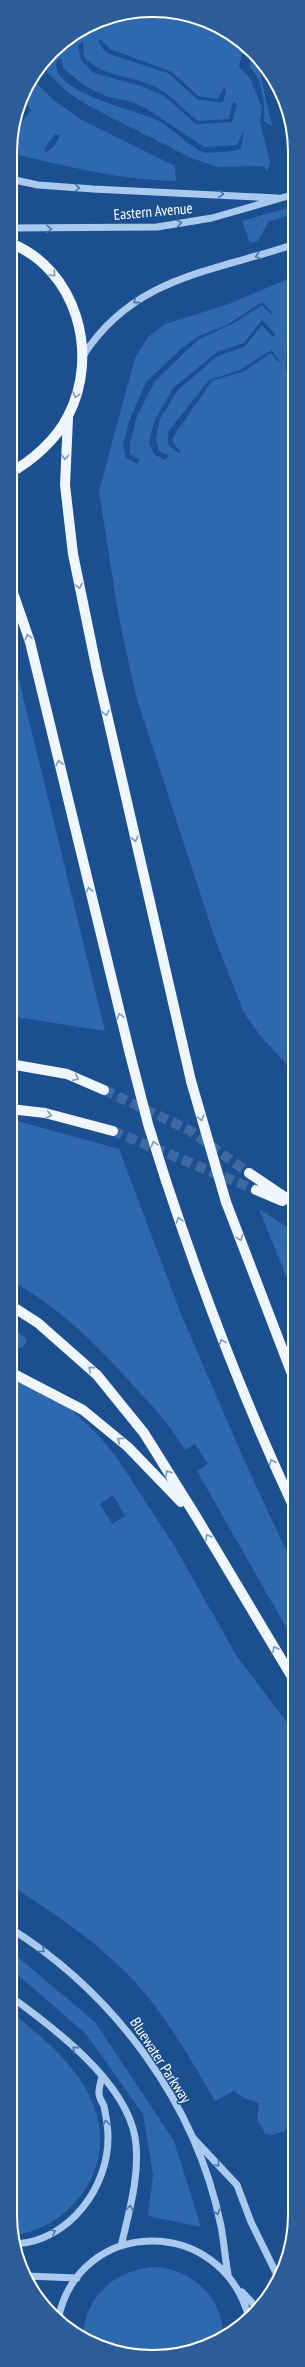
<svg xmlns="http://www.w3.org/2000/svg" width="305" height="2367" font-family="'PT Sans Narrow',sans-serif">
  <style>
    .green { fill: #2e69ad; fill-rule: evenodd }
    .lines { fill: none; stroke-linecap: round; stroke-linejoin: round }
    .major-tunnel { stroke: #3d69a0; stroke-width: 10; stroke-dasharray: 10 5; stroke-linecap: butt }
    .minor { stroke: #a9c9ee; stroke-width: 7 }
    .major { stroke: #f0f6ff; stroke-width: 10 }
    .major-bridge { stroke: #f0f6ff; stroke-width: 10 }
    .oneway { stroke: #4674ac }
    .oneway2 { stroke: #7b9ac1 }
    .labels { text-anchor: middle; dominant-baseline: central; stroke-width: 3; stroke-linejoin: round; paint-order: stroke }
    .street-label { font-size: 15px; fill: #fff; stroke: #1b4f8f }
    .rim { fill: none; stroke: #fff; stroke-width: 2 }
  </style>
  <rect width="100%" height="100%" fill="#1b4f8f"/>
  <!-- green -->
  <path class="green" d="M162,10L215,25L244,45L239,67L250,78L262,108L260,121L270,163L267,171L263,166L218,167L191,158L89,106L67,92L42,67L56,49L107,17ZM100,39L110,49L172,72L198,96L218,99L224,87L226,91L223,103L197,99L168,73L109,54L102,48L98,40ZM83,41L84,57C103,78 134,75 157,88C173,96 184,111 198,121L229,119L232,104L235,102L237,105L232,122L196,124L163,95L141,86L94,73L81,60L78,45ZM57,60L61,59L64,69L85,86L106,96L132,102L147,109L204,147L237,145L244,130L241,149C236,151 207,154 202,152C186,144 173,128 157,120C137,110 46,91 57,60Z
    M253,51L257,58L272,126L264,121C265,107 263,97 260,83C257,69 244,72 253,51Z
    M33,79L52,99L82,120L175,166L176,181C120,180 65,166 10,153L13,133L31,110L28,105H24L19,113L25,89ZM55,134L60,135C57,142 53,149 46,152L44,149Z
    M295,206V213L268,222L258,241L250,243L242,221Z
    M288,279L295,302V318L287,345L286,369L295,396V1073L262,1038L244,1013L214,936L136,696L118,613L99,491L135,358L148,337L165,324L226,305ZM262,302L273,314L272,315L262,305L234,323L199,339L155,381L137,416L130,443V454L140,460L137,464L126,458L123,445L129,421L146,382L182,348L199,336L227,325ZM262,320L275,334L273,337L262,325L245,346L216,357L177,391L160,419L156,440L159,451L169,456L165,460L154,454L149,443L154,422L173,388L217,352L244,343ZM272,350L279,361L278,362L271,353L244,371L212,381L175,434L172,441L181,453H179L168,445V432L209,380L240,370Z
    M10,645L20,684L105,1031L10,1016Z
    M10,1119L119,1149L181,1314L241,1453L295,1570V1643L197,1471L208,1464L195,1444L185,1450C170,1425 151,1404 131,1383C93,1341 60,1308 10,1280Z
    M259,1209L295,1232V1298Z
    M10,1325L27,1340L24,1346L20,1348L10,1347Z
    M10,1377L72,1410L98,1435L115,1455L175,1547L236,1655L295,1733V2128L272,2135L265,2134L257,2119L259,2103L244,2098L234,2091L215,2101C191,2060 167,2017 135,1982C99,1943 54,1913 10,1885ZM113,1495L125,1516L112,1524L100,1504Z
    M10,1953L19,1958L95,2022L174,2141L201,2227L148,2216L153,2175L143,2114L86,2034L10,1968Z
    M10,2011C52,2045 104,2087 100,2146C98,2165 91,2184 78,2199C61,2219 40,2232 14,2235L10,2214Z
    M152,2267C189,2267 223,2296 223,2335L199,2349L143,2357L90,2342L83,2338C84,2298 113,2271 152,2267Z"/>
  <g class="lines">
    <!-- major-tunnel -->
    <path class="major-tunnel" d="M104,1090L189,1130L249,1173
      M113,1131L256,1190"/>
    <!-- minor -->
    <path class="minor" d="M10,179L38,185L93,189L277,198
      M10,228L157,227L212,218L295,194
      M83,356C134,276 213,272 295,244
      M10,1928C115,1994 196,2103 221,2226C224,2242 225,2258 228,2274
      M10,1996C54,2028 125,2081 135,2137C141,2172 129,2212 121,2246
      M193,2138L237,2185L251,2222L279,2279
      M16,2244C69,2241 109,2187 108,2136C108,2126 106,2116 104,2106C102,2102 98,2096 99,2092C99,2087 101,2081 102,2077
      M26,2276L77,2278
      M242,2292L257,2308
      M58,2320C78,2216 222,2214 249,2318"/>
    <!-- major -->
    <path class="major" d="M68,418L65,485L73,554L97,671L191,1081
      M10,473C33,460 56,440 68,416C100,355 77,269 10,243
      M10,584L30,642L130,1054
      M10,1064L67,1074L104,1090
      M10,1109L45,1113L113,1131
      M249,1173L295,1204
      M166,1181C203,1293 245,1403 295,1510
      M256,1190L282,1201
      M226,1202L295,1382
      M10,1305L38,1323L97,1375L144,1433L197,1518L295,1682
      M10,1372L83,1410L128,1447L181,1502"/>
    <!-- major-bridge -->
    <path class="major-bridge" d="M130,1054L148,1124L166,1181
      M191,1081L226,1202"/>
  </g>
  <!-- one-way arrows -->
  <defs><path id="oneway-chevron" d="M-2-3.5L2.5 0L-2 3.5" fill="none" stroke-width="1.6" stroke-linecap="round" stroke-linejoin="round"/></defs>
  <g class="oneway">
    <use href="#oneway-chevron" transform="translate(77 188) rotate(4)"/>
    <use href="#oneway-chevron" transform="translate(221 194) rotate(3)"/>
    <use href="#oneway-chevron" transform="translate(179 223) rotate(-9)"/>
    <use href="#oneway-chevron" transform="translate(49 229) rotate(1)"/>
    <use href="#oneway-chevron" transform="translate(258 256) rotate(163)"/>
    <use href="#oneway-chevron" transform="translate(136 301) rotate(144)"/>
    <use href="#oneway-chevron" transform="translate(42 1950) rotate(38)"/>
    <use href="#oneway-chevron" transform="translate(75 2049) rotate(-139)"/>
    <use href="#oneway-chevron" transform="translate(106 2123) rotate(-97)"/>
    <use href="#oneway-chevron" transform="translate(217 2164) rotate(47)"/>
    <use href="#oneway-chevron" transform="translate(130 2208) rotate(-81)"/>
    <use href="#oneway-chevron" transform="translate(217 2212) rotate(74)"/>
    <use href="#oneway-chevron" transform="translate(53 2232) rotate(-30)"/>
  </g>
  <g class="oneway2">
    <use href="#oneway-chevron" transform="translate(53 274) rotate(47)"/>
    <use href="#oneway-chevron" transform="translate(76 395) rotate(106)"/>
    <use href="#oneway-chevron" transform="translate(65 457) rotate(93)"/>
    <use href="#oneway-chevron" transform="translate(79 586) rotate(78)"/>
    <use href="#oneway-chevron" transform="translate(28 637) rotate(-106)"/>
    <use href="#oneway-chevron" transform="translate(106 713) rotate(77)"/>
    <use href="#oneway-chevron" transform="translate(59 763) rotate(-103)"/>
    <use href="#oneway-chevron" transform="translate(135 839) rotate(77)"/>
    <use href="#oneway-chevron" transform="translate(89 890) rotate(-103)"/>
    <use href="#oneway-chevron" transform="translate(120 1016) rotate(-105)"/>
    <use href="#oneway-chevron" transform="translate(76 1078) rotate(24)"/>
    <use href="#oneway-chevron" transform="translate(49 1115) rotate(12)"/>
    <use href="#oneway-chevron" transform="translate(201 1118) rotate(75)"/>
    <use href="#oneway-chevron" transform="translate(154 1144) rotate(-107)"/>
    <use href="#oneway-chevron" transform="translate(179 1220) rotate(-109)"/>
    <use href="#oneway-chevron" transform="translate(240 1238) rotate(69)"/>
    <use href="#oneway-chevron" transform="translate(222 1342) rotate(-112)"/>
    <use href="#oneway-chevron" transform="translate(91 1369) rotate(-138)"/>
    <use href="#oneway-chevron" transform="translate(120 1440) rotate(-141)"/>
    <use href="#oneway-chevron" transform="translate(272 1462) rotate(-115)"/>
    <use href="#oneway-chevron" transform="translate(168 1473) rotate(-122)"/>
    <use href="#oneway-chevron" transform="translate(208 1537) rotate(-121)"/>
    <use href="#oneway-chevron" transform="translate(275 1649) rotate(-121)"/>
  </g>
  <g class="labels">
    <!-- street labels -->
    <g class="street-label">
      <text transform="translate(153 211) rotate(-5)">Eastern Avenue</text>
      <text transform="translate(161 2060) rotate(57)">Bluewater Parkway</text>
    </g>
  </g>
  <!-- crop -->
  <path d="M0 0H305V2367H0ZM152 17H153A135 135 0 0 1 288 152V2215A135 135 0 0 1 153 2350H152A135 135 0 0 1 17 2215V152A135 135 0 0 1 152 17Z" fill="#2d5d98" fill-rule="evenodd"/>
  <path class="rim" d="M152 17H153A135 135 0 0 1 288 152V2215A135 135 0 0 1 153 2350H152A135 135 0 0 1 17 2215V152A135 135 0 0 1 152 17Z"/>
</svg>
